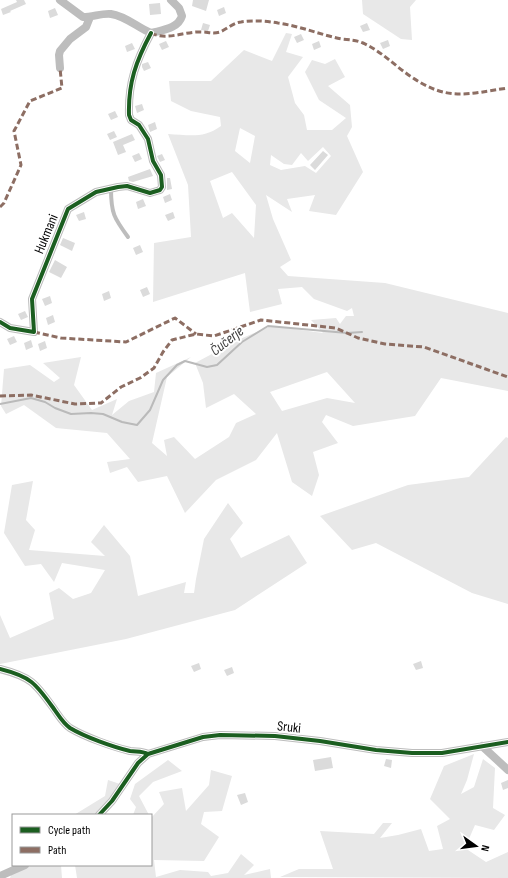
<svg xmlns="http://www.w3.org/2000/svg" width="508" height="878" font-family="'Sofia Sans Condensed',sans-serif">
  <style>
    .green { fill: #e8e8e8; fill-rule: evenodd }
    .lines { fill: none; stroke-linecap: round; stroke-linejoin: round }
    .stream { stroke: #bababa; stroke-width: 2 }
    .building { fill: #dbdbdb }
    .lane { stroke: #bdbdbd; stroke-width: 4 }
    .street { stroke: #bdbdbd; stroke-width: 8 }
    .quiet { stroke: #8d6e63; stroke-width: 3; stroke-dasharray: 6 3; stroke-linecap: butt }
    .cycleway-casing { stroke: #fff; stroke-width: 6 }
    .cycleway { stroke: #1b5e20; stroke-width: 4 }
    .labels { text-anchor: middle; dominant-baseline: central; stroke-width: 4; stroke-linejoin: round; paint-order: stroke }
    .street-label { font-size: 14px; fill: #000; stroke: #fff }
    .water-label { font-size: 15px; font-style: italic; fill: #3d3d3d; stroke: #fff }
  </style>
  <rect width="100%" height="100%" fill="#fff"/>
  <!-- green -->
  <path class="green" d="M362,0H416L410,7L412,40L401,39L363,14Z
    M286,33L292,34L286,52L303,57L288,77L295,103L304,115L307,130H332L346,118L319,100L305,72L312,60L325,64L335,59L345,77L328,86L350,105L352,127L347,136L363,172L336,215L309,211L315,195L287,199L292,212L266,195L273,219L291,260L280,267L288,276L385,283L508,313V391L441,378L415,416L353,426L326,415L322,422L338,443L313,452L319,475L312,496L292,482L277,433L256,460L216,480L185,513L167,476L138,482L127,467L110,473L107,462L130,459L107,433L56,428L24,405L6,414L1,406L4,369L30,365L54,382L60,378L43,363L81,357L74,385L92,410L117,399L112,415L129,401L154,392L156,373L191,357L167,377L152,443L167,456L164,440L174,437L195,459L229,437L236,423L256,414L234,394L206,408L203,383L195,363L240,339L271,326L323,333L311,320L336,318L340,324L346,316H354L352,308L347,311L314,299L302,287L278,289L282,304L250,312L245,273L153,302L154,243L191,237L188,185L168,134C189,135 203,139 221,126L220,117L191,111L171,101L169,81H211L244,50L272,61ZM240,128L255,136L250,163L235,151ZM323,147L331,156L316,173L305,166L281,170L270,165L271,155L284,164L292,165L301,153L308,161ZM232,172L256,205L254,238L232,213L223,218L210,181ZM327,372L355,403L327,398L282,411L270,392Z
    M506,437L508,438V604L472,593L376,543L352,550L320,516L408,485L469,477Z
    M33,481L26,520L35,530L29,550L105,556L91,542L104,525L130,556L138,596L186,582L184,593H194L196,579L204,539L228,503L243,523L230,539L241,558L289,535L307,563L235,610L126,639L0,664V615L10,638L54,619L49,593L59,588L73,599L91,593L105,570L62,563L54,582L41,564L25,566L4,533L12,485Z
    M474,754L467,780L461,794L474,787L483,759L495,768L493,808L505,815L494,830L475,825L465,848L486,862L508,852V878L280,877L299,869H333L320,831L374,834L383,823H392L380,838L398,835L421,829L429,851L443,849L437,826L450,819L430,799L444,766Z
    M168,760L182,771L153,782L139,796L149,815H133L136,807L130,799L135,784Z
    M211,770L232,776L222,811L204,812L201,824L219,837L204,861L154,860L156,877L180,870L208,872L211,876L228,873L241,854L254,865L244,875L270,869L271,878H77L75,865H151V818L164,804L159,792L182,788L186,811L209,785Z
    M108,780L120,784L102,815H74L105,796Z
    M15,865H61L62,878H10Z"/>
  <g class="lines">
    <!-- stream -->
    <path class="stream" d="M0,404L31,398L45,402L55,408L71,414L91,413L103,414L122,422L137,425L150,410L163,380L177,365L185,361L207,367L217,365L242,342L268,326L347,333L362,332"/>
  </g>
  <!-- building -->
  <path class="building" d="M16,0H24L26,4L10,11L11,12L3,15L1,9L17,2Z
    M193,0H209L206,11L192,6Z
    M160,3L161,14L150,15L149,4Z
    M224,7L226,13L219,16L217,10Z
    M55,8L58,15L50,18L48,11Z
    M203,23L210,25L208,31L201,30Z
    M367,23L370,30L363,32L360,26Z
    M301,34L304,40L297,43L294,37Z
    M388,40L390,46L383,49L380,43Z
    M166,41L169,47L162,50L159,44Z
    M319,41L321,47L314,50L312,44Z
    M132,43L135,49L127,52L125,46Z
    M148,62L151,68L144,71L142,67V64Z
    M142,104L144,110L137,113L135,106Z
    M115,111L118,117L111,120L108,114Z
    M155,122L157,129L150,132L148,125Z
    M114,131L117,137L110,140L107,134Z
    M132,134L135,140L123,145L126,152L118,155L113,142Z
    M323,151L328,155L315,170L310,165Z
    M139,153L142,159L135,162L132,156Z
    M162,154L165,160L160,162L157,156Z
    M150,169L153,176L133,182L129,181L128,177Z
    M167,178H170L172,189L167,190Z
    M170,194L172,200L165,203L163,197Z
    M143,199L146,206L138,209L136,202Z
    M84,212L86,219L79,221L76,215Z
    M173,212L175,218L168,221L165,215Z
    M63,238L75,243L72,251L60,245Z
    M140,245L143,252L136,255L133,248Z
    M55,260L67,267L61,278L49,272Z
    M147,287L150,294L143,297L140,290Z
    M109,291L111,298L104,301L102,294Z
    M50,296L52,303L45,306L42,299Z
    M25,311L28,317L21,320L18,314Z
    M53,315L55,322L48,325L46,318Z
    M14,336L17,342L10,345L7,339Z
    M31,340L33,347L26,350L24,343Z
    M45,341L47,348L40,351L38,344Z
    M421,661L423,668L416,670L413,664Z
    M199,663L201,669L194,672L191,666Z
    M232,667L234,673L227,676L224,670Z
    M331,757L333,768L315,771L313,760Z
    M386,759L392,760L391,768L384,766Z
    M508,780V788L503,790L501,783Z
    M245,793L248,802L241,805L237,795Z"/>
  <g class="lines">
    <!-- lane -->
    <path class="lane" d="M111,189C111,213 114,218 128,237"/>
    <!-- street -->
    <path class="street" d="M60,0L83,17C93,17 102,13 111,14C126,16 138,28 151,33C162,30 178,29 182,16L179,8L171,0
      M60,68L59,55L60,51L70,39L86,27L90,17
      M0,322L10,328L34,332L32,299L68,209L96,192L118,187L127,186L150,193L160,190L162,187L161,175L153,161L148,139L139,125L131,120L129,115C128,83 136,61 151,33
      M0,669C32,677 36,684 54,709C59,716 63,723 70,728C85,737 113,747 130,751C137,752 142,751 148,754
      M482,746L508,770
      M99,815L112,801L138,763L148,754L203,737L220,735L275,736L320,741L376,750L412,753H442L508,742
      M0,876L25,865"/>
    <!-- quiet -->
    <path class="quiet" d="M151,33C167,41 185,31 202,32C208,32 213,34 220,32C227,29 233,23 241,22C253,20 266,21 278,23C300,26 321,35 342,39C350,40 356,40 363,43C381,51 394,65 410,76C448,102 466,94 508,88
      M0,207L4,203L21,165L14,131L30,101L62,88L60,68
      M34,332L61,338L126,342L175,318L196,334
      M0,396L31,395L75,404L101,403L121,387L140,378L154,368L163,352L172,340L196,334L214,336L261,320L336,328L358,338L385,344L424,347L508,377"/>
    <!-- cycleway casing -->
    <g class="cycleway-casing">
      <path id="cycleway" d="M0,322L10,328L34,332L32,299L68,209L96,192L118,187L127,186L150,193L160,190L162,187L161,175L153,161L148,139L139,125L131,120L129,115C128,83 136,61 151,33
        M0,669C32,677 36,684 54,709C59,716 63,723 70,728C85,737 113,747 130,751C137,752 142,751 148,754
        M99,815L112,801L138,763L148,754L203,737L220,735L275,736L320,741L376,750L412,753H442L508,742"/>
    </g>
    <!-- cycleway -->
    <use href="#cycleway" class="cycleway"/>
  </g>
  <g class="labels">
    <!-- street labels -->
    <g class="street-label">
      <text transform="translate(46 234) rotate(-68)">Hukmani</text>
      <text transform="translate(289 727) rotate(6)">Sruki</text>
    </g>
    <!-- water labels -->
    <g class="water-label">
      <text transform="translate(227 341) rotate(-38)">Čučerje</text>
    </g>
  </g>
  <!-- legend -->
  <rect x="12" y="814" width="140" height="52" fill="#ffffff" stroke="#999999"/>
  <rect x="20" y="827" width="20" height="6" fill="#1b5e20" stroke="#999999"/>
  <text x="48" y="834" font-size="12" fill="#000000">Cycle path</text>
  <rect x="20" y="847" width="20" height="6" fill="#8d6e63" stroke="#999999"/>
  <text x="48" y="854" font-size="12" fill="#000000">Path</text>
  <!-- north arrow -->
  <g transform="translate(476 846) rotate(104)" stroke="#ffffff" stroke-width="3" paint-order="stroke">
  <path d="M0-3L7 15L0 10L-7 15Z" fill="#000000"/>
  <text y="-6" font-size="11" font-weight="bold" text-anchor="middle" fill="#000000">N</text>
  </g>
</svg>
